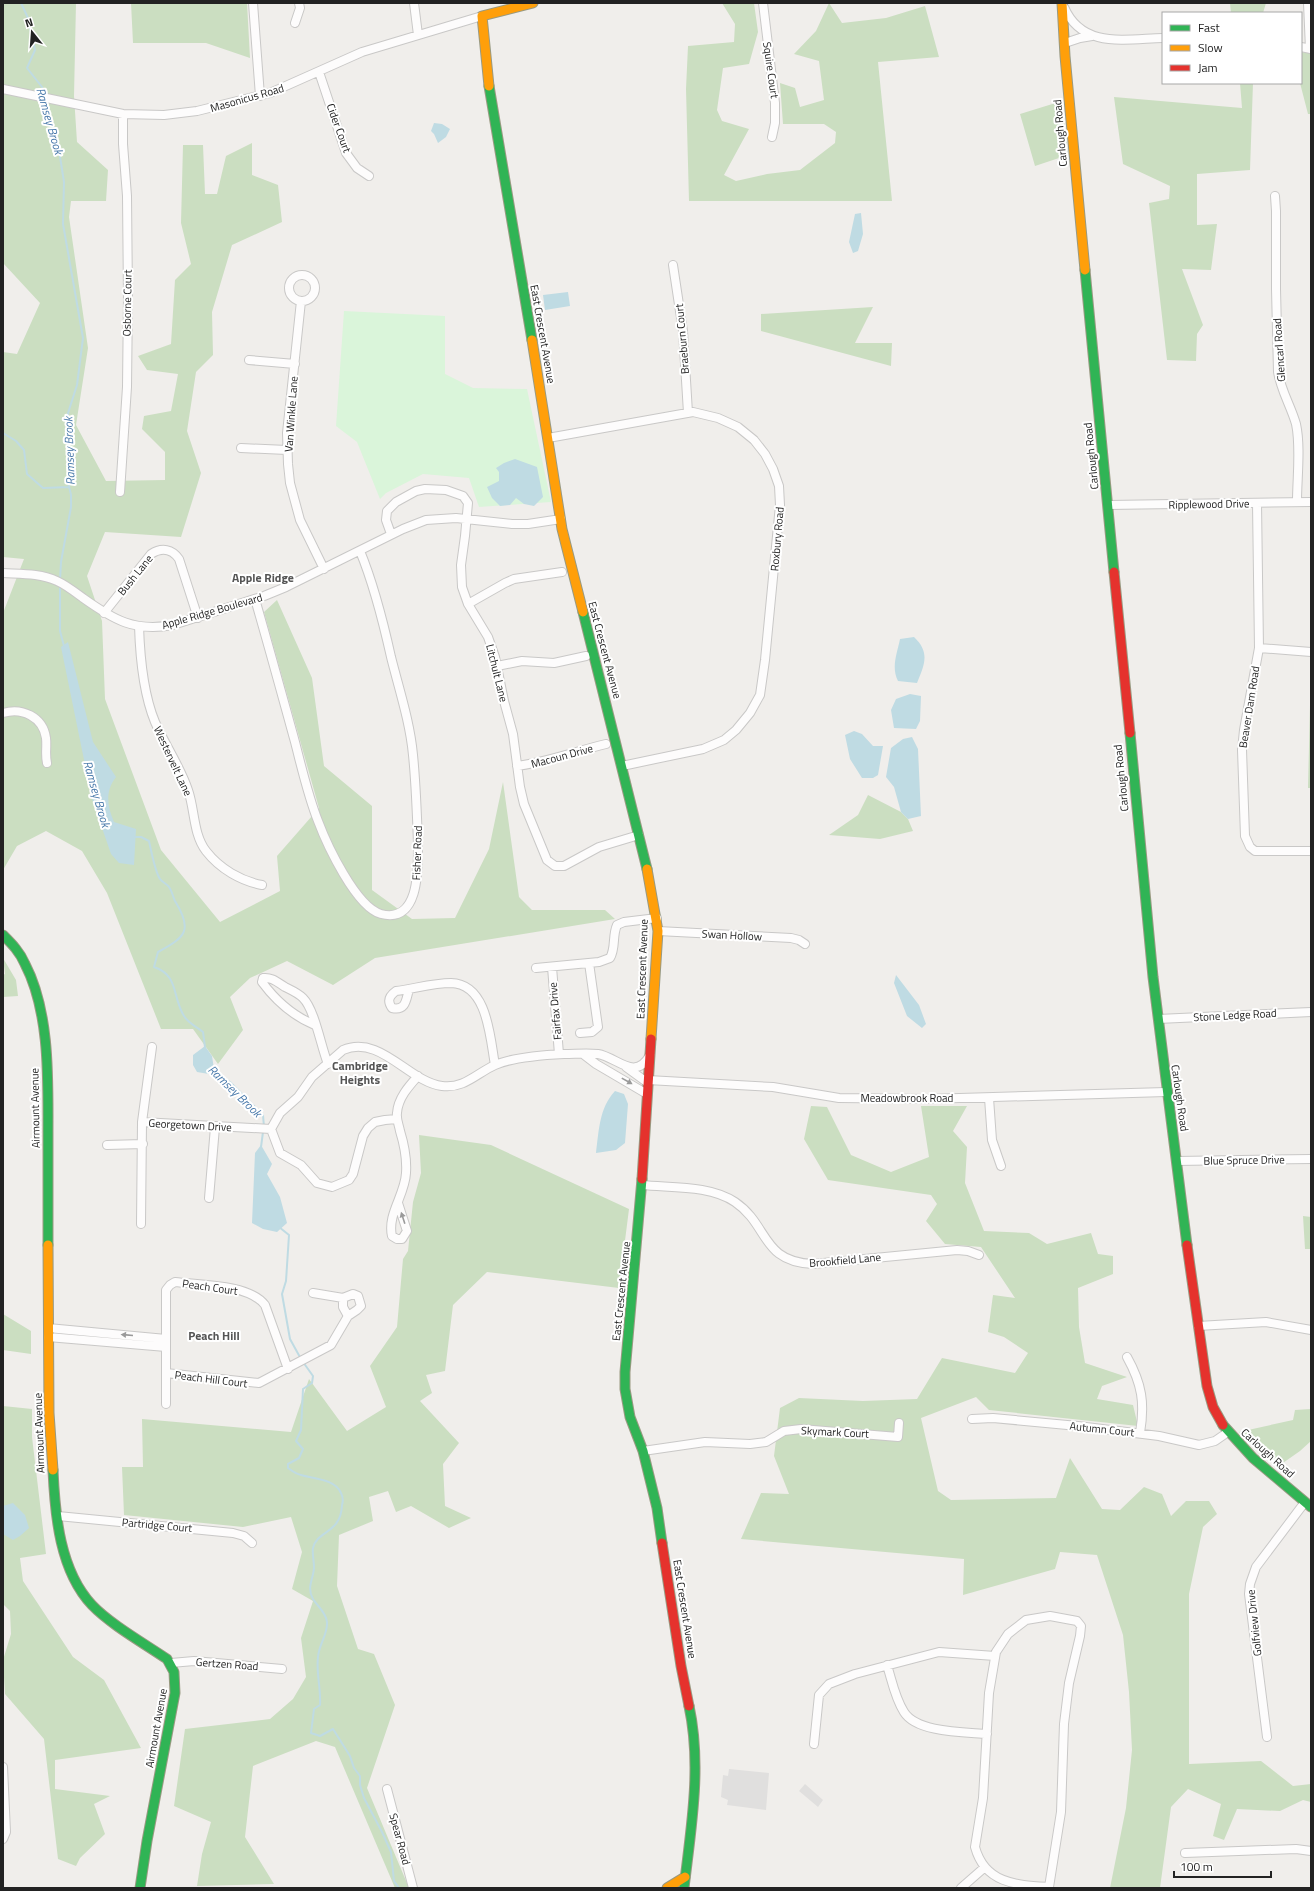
<svg xmlns="http://www.w3.org/2000/svg" width="1314" height="1891" font-family="'Titillium Web',sans-serif">
  <style>
    .forest { fill: #cbdec1 }
    .park { fill: #daf5da }
    .parking { fill: #e0dfde }
    .water { fill: #bfdbe3 }
    .lines { fill: none; stroke-linecap: round; stroke-linejoin: round }
    .stream { stroke: #bfdbe3; stroke-width: 2 }
    .street-casing { stroke: #c9c8c7; stroke-width: 10 }
    .fast-casing { stroke: #999a82; stroke-width: 11 }
    .slow-casing { stroke: #999a82; stroke-width: 11 }
    .jam-casing { stroke: #999a82; stroke-width: 11 }
    .street { stroke: #fdfcfc; stroke-width: 8 }
    .fast { stroke: #30b455; stroke-width: 9 }
    .slow { stroke: #ff9f0a; stroke-width: 9 }
    .jam { stroke: #e5322d; stroke-width: 9 }
    .oneway { fill: #9a9a9a }
    .labels { text-anchor: middle; dominant-baseline: central; stroke-width: 4; stroke-linejoin: round; paint-order: stroke }
    .street-label { font-size: 11px; fill: #222; stroke: #fff }
    .water-label { font-size: 12px; font-style: italic; fill: #4a7aab; stroke: #fff }
    .neighbourhood-label { font-size: 12px; font-weight: bold; fill: #555; stroke: #fff }
  </style>
  <rect width="100%" height="100%" fill="#f0eeeb"/>
  <!-- forest -->
  <path class="forest" d="M3,3H76L74,96L77,142L108,170L106,201H71L69,217L88,348L76,425L106,481L165,480V452L142,429L144,416L171,411L178,374L147,370L138,356L171,344L175,280L191,264L181,223L183,145H203L205,194H217L226,156L252,143V175L278,185L282,222L232,245L212,312L213,355L196,372L187,431L201,473L181,537L105,532L87,576L102,621L105,699L161,850L220,922L280,891L277,856L319,808L264,612L277,600L312,678L324,766L372,806V890L412,919L455,918L489,849L503,782L519,897L532,910H605L615,919L375,958L333,985L287,961L250,978L230,997L243,1030L218,1064L193,1029H161L107,893L82,851L46,831L17,846L3,870V613L24,559L3,557V352L17,354L40,303L3,263Z
    M131,3H247L250,58L206,43H133Z
    M722,3H754L758,32L749,64L723,68L717,110L722,121L749,129L724,175L736,181L767,174L800,170L835,143L836,132L824,124H783L780,83L795,88L800,107L824,100L819,61L794,54L816,31L829,3L842,23L886,18L925,6L939,57L878,62L892,201H689L686,89L688,46L734,42L735,24Z
    M1230,3H1266L1263,13H1231Z
    M1301,52L1311,53V114H1308L1300,83Z
    M1240,83H1253L1250,170L1197,174V225L1217,224L1211,270L1182,269L1203,325L1197,334L1196,361L1167,360L1149,203L1169,199L1170,186L1123,164L1114,97L1242,108Z
    M1062,101L1068,155L1035,166L1020,114Z
    M873,307L855,343H892L891,366L761,331V314Z
    M1310,705H1311V788H1308Z
    M868,795L901,812L908,819L913,831L880,839L829,835L858,815Z
    M3,958L16,980L18,996L3,997V975L5,974Z
    M811,1106L827,1107L851,1155L891,1172L929,1157L921,1106H967L953,1131L967,1147L965,1183L984,1231L1029,1233L1047,1244L1091,1233L1098,1254L1113,1256V1274L1078,1288L1079,1327L1085,1363L1127,1377L1102,1386L1097,1399L1133,1405L1138,1426L989,1410L976,1397L921,1418L938,1491L951,1500L1056,1498L1070,1458L1102,1509L1120,1510L1144,1487L1162,1494L1171,1516L1186,1501H1209L1217,1514L1203,1527L1189,1594V1764L1261,1761L1293,1786L1311,1784V1802L1303,1800L1280,1811L1237,1809L1224,1840L1213,1836L1221,1804L1188,1789L1171,1807L1160,1888H1110L1126,1808L1132,1750L1129,1692L1123,1635L1097,1555L1060,1552L1055,1569L963,1595L964,1559L741,1539L761,1493L789,1494L774,1456L780,1408L799,1398L863,1401L917,1399L942,1358L1015,1373L1028,1353L1004,1337L988,1332L993,1295L1015,1298L981,1247L945,1244L926,1221L937,1204L931,1195L828,1180L804,1139Z
    M419,1135L491,1145L629,1209L619,1288L487,1272L453,1305L445,1371L426,1375L432,1393L420,1401L459,1443L443,1464L445,1506L471,1518L449,1528L411,1506L396,1512L388,1491L369,1497L373,1521L339,1535L337,1586L358,1649L374,1654L395,1705L367,1788L409,1888H395L335,1747L316,1741L253,1766L245,1837L274,1884L197,1886L202,1854L211,1822L174,1806L185,1729L270,1719L293,1699L306,1677L301,1638L313,1601L292,1589L302,1552L291,1517L243,1527L124,1515L122,1467H143L142,1419L291,1432L309,1379L347,1431L386,1407L370,1366L397,1327L403,1259L408,1251L413,1202L421,1173Z
    M1303,1216L1311,1217V1249H1305Z
    M3,1314L31,1331V1354L3,1350Z
    M3,1406L32,1409V1437L46,1554L20,1558L23,1581L73,1657L104,1680L141,1748L55,1760V1789L110,1796L94,1804L105,1834L80,1858L76,1866L58,1859L44,1739L5,1694L3,1660L11,1634L10,1611L3,1604Z
    M1311,1409V1441L1300,1451L1280,1465L1239,1432L1293,1420L1295,1410Z"/>
  <!-- park -->
  <path class="park" d="M344,311L445,316V374L473,388L527,389L551,502L479,507L469,478L423,474L386,493L380,499L357,442L336,426Z"/>
  <!-- parking -->
  <path class="parking" d="M729,1769L769,1773L766,1810L727,1805L728,1800L721,1797L723,1775L728,1776Z
    M805,1784L823,1800L818,1807L799,1791Z"/>
  <!-- water -->
  <path class="water" d="M434,123L442,124L450,129L446,137L438,143L434,134L431,131Z
    M861,213L863,234L858,251L853,253L849,242L855,214Z
    M568,292L570,306L545,310L543,295Z
    M515,459L537,467L543,497L534,506L524,504L516,498L510,505L500,506L492,498L487,487L499,481V472L496,468L504,463Z
    M914,637C930,652 925,664 917,683L898,681C891,667 897,654 900,639Z
    M68,642L93,742L116,777C105,791 107,806 114,822L136,829L134,865L119,863L111,854L92,799L61,647Z
    M910,694L921,696L920,721L916,729L894,728L891,710L896,699Z
    M854,731L862,734L873,746H883L878,775L873,778H862L850,759L845,735Z
    M912,737L918,749L921,816L908,819L901,812L894,787L886,777L891,748L903,739Z
    M896,975L919,1005L926,1024L922,1028L907,1016L894,983Z
    M205,1046L212,1056L214,1069L209,1074L197,1072L193,1065V1055Z
    M615,1091L624,1094L628,1104L625,1143L616,1150L596,1153C599,1131 599,1108 615,1091Z
    M261,1145L272,1164L267,1174L280,1197L287,1223L277,1232L263,1229L252,1223L255,1153Z
    M13,1503L25,1515L29,1528L20,1536L13,1540L3,1534V1506Z"/>
  <g class="lines">
    <!-- stream -->
    <path class="stream" d="M21,3L28,18L35,50L27,68L42,87L43,95
      M43,100L44,109L53,127L58,144L64,182L63,224L83,338L77,385L68,413L69,438L68,482L71,495V507L61,562L60,580
      M3,433L16,441L24,450L27,474L43,488L69,487
      M60,585V631L64,646
      M135,837H141L149,841C151,850 155,872 160,879C162,882 167,884 169,887C172,891 173,897 175,901C193,930 186,937 158,952L154,967C179,975 172,997 184,1016C188,1023 197,1027 203,1032L205,1047
      M212,1070L230,1082L263,1115L264,1127
      M261,1147L263,1132
      M279,1227L289,1235L286,1281L282,1294L290,1339L301,1359
      M303,1362L313,1376L312,1383L303,1389L301,1430L296,1441L303,1449L299,1458L288,1464V1468C292,1471 296,1474 301,1475C314,1479 335,1479 341,1493C343,1497 343,1502 342,1505C341,1534 317,1530 313,1548C312,1553 314,1561 314,1567C314,1578 306,1587 313,1599C318,1607 326,1612 327,1622C328,1634 319,1644 318,1657C316,1673 321,1688 320,1705L314,1709L311,1733L320,1736L333,1729L350,1756L354,1768L360,1776V1785L364,1798L382,1832L391,1852L394,1881L399,1888"/>
    <!-- street casing -->
    <g class="street-casing">
      <path id="street" d="M253,3L260,96
        M414,3L418,35
        M763,3L775,103V123L772,137
        M1308,3L1310,49
        M1064,7C1082,49 1125,39 1163,38
        M295,23L300,8L299,3
        M1065,43L1080,38L1092,36
        M1301,47L1311,49
        M319,72L346,153L357,168L369,176
        M3,89L123,114L164,115L197,111L270,93L362,52L482,16
        M1275,196L1276,211V289L1278,372C1281,391 1291,406 1296,424C1301,447 1297,478 1297,502
        M673,265L683,331L688,413
        M289 288a13 13 0 1 1 26 0a13 13 0 1 1-26 0Z
        M301,301L287,433L288,464L290,483L300,520L324,569
        M249,360L295,364
        M548,438L693,412L718,418L738,427L754,440L765,454L773,469L779,486L780,505L765,660L760,695L750,713L736,730L724,740L703,749L622,766
        M241,448L287,450
        M120,492L127,387L128,298L127,196L123,144V114
        M1257,503L1259,648L1244,730L1242,750L1245,836L1250,847L1255,851H1311
        M1108,505L1311,502
        M391,534L386,520L387,511L396,502L416,491L425,489L446,490L463,496L468,503L465,536L461,565L462,587L468,604L488,637L495,657L504,701L513,734L520,787L524,804L547,860L555,866H564L599,847L639,835
        M3,573C21,574 40,573 57,581C66,585 75,592 83,598C114,620 134,632 173,625L264,596L286,587L403,529L426,520L456,518L512,524H528L561,519
        M255,599C269,647 282,695 295,742C302,769 308,796 318,821C327,845 356,907 381,914C420,924 418,868 418,844C417,814 416,785 413,755C410,722 399,689 391,657C383,621 374,585 360,551
        M468,604L505,583L514,579L562,572
        M104,613L151,554C162,547 172,549 179,559L198,618
        M139,626C140,658 143,693 155,722C165,745 180,766 188,790C195,810 193,834 206,851C220,869 241,881 262,885
        M1259,648L1311,652
        M497,666L522,661L554,663L586,656
        M3,713C22,707 43,717 46,738C47,747 45,755 47,763
        M517,766C548,762 576,751 606,744
        M658,931L791,938L799,940L805,944
        M552,967L559,1054
        M536,968L599,962L610,958C616,948 612,936 617,925L624,922L657,918
        M409,989C406,1000 406,1011 392,1008C387,1001 389,996 396,991C413,989 433,983 451,983C488,984 490,1038 495,1065
        M1158,1019L1311,1012
        M315,1025C293,1016 276,1001 262,982L263,978C272,977 277,982 285,987C291,990 298,993 303,998C315,1010 321,1047 328,1064
        M580,1033L592,1032L598,1027L589,963
        M583,1054L596,1064L647,1094
        M626,1067L648,1083
        M648,1080L773,1087L839,1098L926,1099L1166,1092
        M989,1098L992,1140L1001,1166
        M397,1119L385,1120L375,1122L368,1128L363,1136L353,1174L349,1180L332,1187L317,1183L301,1165L280,1153L271,1129L280,1113L298,1097L312,1077L343,1050C380,1034 409,1082 442,1086C464,1089 477,1073 495,1065C513,1057 544,1055 564,1054C575,1054 587,1053 598,1054C617,1057 635,1082 650,1055
        M142,1122L152,1047
        M107,1145L143,1144
        M1177,1161L1311,1159
        M642,1185C672,1188 710,1185 735,1202C769,1225 761,1262 813,1264L957,1250L968,1251L979,1255
        M209,1198L215,1127
        M398,1203L407,1231L402,1239H397L392,1236C387,1214 405,1195 406,1173C407,1159 404,1144 400,1131C399,1125 396,1119 397,1113C398,1098 409,1086 418,1076
        M141,1224L142,1122L271,1129
        M313,1293L343,1298L353,1294L358,1296L361,1306L357,1310L348,1316L343,1307V1298
        M1198,1326L1266,1322L1311,1330
        M48,1328L166,1339
        M48,1337L166,1347
        M1127,1357C1142,1384 1145,1403 1140,1433
        M166,1373L259,1383L331,1345L348,1316
        M166,1404V1290L170,1285L175,1282C200,1285 249,1284 265,1305L288,1369
        M972,1419L993,1418L1078,1426L1159,1436L1199,1445L1215,1441L1228,1432
        M643,1451L705,1442L750,1444L766,1442L784,1431L801,1429L898,1437L899,1423
        M58,1516L233,1533L244,1536L252,1543
        M1050,1616L1077,1621L1081,1626L1080,1636L1069,1683L1064,1724L1061,1812L1049,1887C1017,1885 985,1884 975,1847L983,1798L989,1693L996,1652L1008,1634L1026,1620Z
        M171,1663L194,1661L282,1669
        M887,1665C892,1681 895,1698 904,1712C917,1733 965,1732 987,1734
        M1267,1737L1249,1594L1250,1584L1256,1567L1305,1502
        M814,1744L819,1695L829,1684L855,1674L939,1652L995,1656
        M3,1767L6,1832L3,1839
        M387,1789L413,1888
        M1185,1853L1296,1849L1311,1851
        M961,1888L985,1867"/>
    </g>
    <!-- fast casing -->
    <g class="fast-casing">
      <path id="fast" d="M489,86L532,340
        M1085,270L1114,572
        M583,612L647,869
        M1130,733L1153,977L1187,1245
        M3,935C12,944 20,952 25,964C50,1012 48,1079 48,1132C48,1170 48,1207 48,1245
        M642,1179L625,1372V1389L630,1417L643,1451L657,1508L662,1543
        M1223,1425L1253,1458L1311,1507
        M53,1470C55,1516 60,1571 92,1605C110,1624 145,1644 167,1659L174,1672L175,1693L147,1841L140,1888
        M684,1888C691,1828 702,1766 689,1706"/>
    </g>
    <!-- slow casing -->
    <g class="slow-casing">
      <path id="slow" d="M1062,3L1065,56L1085,270
        M489,86L482,16L533,3
        M532,340L562,529L583,612
        M647,869L658,931L651,1039
        M48,1245L49,1413L53,1470
        M667,1888L685,1877"/>
    </g>
    <!-- jam casing -->
    <g class="jam-casing">
      <path id="jam" d="M1114,572L1130,733
        M642,1179L651,1039
        M1187,1245L1207,1386L1213,1407L1223,1425
        M662,1543L681,1666L689,1706"/>
    </g>
    <!-- street -->
    <use href="#street" class="street"/>
    <!-- fast -->
    <use href="#fast" class="fast"/>
    <!-- slow -->
    <use href="#slow" class="slow"/>
    <!-- jam -->
    <use href="#jam" class="jam"/>
  </g>
  <!-- one-way arrows -->
  <defs><path id="oneway-solid" d="M-6-.8H1V-3.2L6.5 0L1 3.2V.8H-6Z"/></defs>
  <g class="oneway">
    <use href="#oneway-solid" transform="translate(627 1081) rotate(29)"/>
    <use href="#oneway-solid" transform="translate(403 1218) rotate(-108)"/>
    <use href="#oneway-solid" transform="translate(127 1335) rotate(-175)"/>
  </g>
  <g class="labels">
    <!-- street labels -->
    <g class="street-label">
      <text transform="translate(771 70) rotate(82)">Squire Court</text>
      <text transform="translate(247 98) rotate(-16)">Masonicus Road</text>
      <text transform="translate(339 128) rotate(70)">Cider Court</text>
      <text transform="translate(1060 133) rotate(-95)">Carlough Road</text>
      <text transform="translate(127 303) rotate(-89)">Osborne Court</text>
      <text transform="translate(543 334) rotate(80)">East Crescent Avenue</text>
      <text transform="translate(682 339) rotate(-95)">Braeburn Court</text>
      <text transform="translate(1279 350) rotate(-94)">Glencarl Road</text>
      <text transform="translate(291 414) rotate(-86)">Van Winkle Lane</text>
      <text transform="translate(1091 456) rotate(-96)">Carlough Road</text>
      <text transform="translate(1209 504) rotate(-1)">Ripplewood Drive</text>
      <text transform="translate(777 539) rotate(-85)">Roxbury Road</text>
      <text transform="translate(135 575) rotate(-51)">Bush Lane</text>
      <text transform="translate(212 611) rotate(-16)">Apple Ridge Boulevard</text>
      <text transform="translate(605 650) rotate(75)">East Crescent Avenue</text>
      <text transform="translate(497 673) rotate(76)">Litchult Lane</text>
      <text transform="translate(1249 707) rotate(-81)">Beaver Dam Road</text>
      <text transform="translate(562 756) rotate(-15)">Macoun Drive</text>
      <text transform="translate(173 761) rotate(65)">Westervelt Lane</text>
      <text transform="translate(1121 778) rotate(-96)">Carlough Road</text>
      <text transform="translate(417 853) rotate(-88)">Fisher Road</text>
      <text transform="translate(732 935) rotate(3)">Swan Hollow</text>
      <text transform="translate(642 969) rotate(-88)">East Crescent Avenue</text>
      <text transform="translate(555 1011) rotate(-95)">Fairfax Drive</text>
      <text transform="translate(1235 1015) rotate(-3)">Stone Ledge Road</text>
      <text x="907" y="1098">Meadowbrook Road</text>
      <text transform="translate(1180 1098) rotate(82)">Carlough Road</text>
      <text transform="translate(35 1108) rotate(-91)">Airmount Avenue</text>
      <text transform="translate(190 1125) rotate(3)">Georgetown Drive</text>
      <text transform="translate(1244 1160) rotate(-1)">Blue Spruce Drive</text>
      <text transform="translate(845 1260) rotate(-5)">Brookfield Lane</text>
      <text transform="translate(210 1287) rotate(8)">Peach Court</text>
      <text transform="translate(621 1291) rotate(-84)">East Crescent Avenue</text>
      <text transform="translate(211 1379) rotate(7)">Peach Hill Court</text>
      <text transform="translate(1102 1429) rotate(6)">Autumn Court</text>
      <text transform="translate(835 1432) rotate(3)">Skymark Court</text>
      <text transform="translate(39 1433) rotate(-92)">Airmount Avenue</text>
      <text transform="translate(1268 1453) rotate(42)">Carlough Road</text>
      <text transform="translate(157 1525) rotate(5)">Partridge Court</text>
      <text transform="translate(685 1609) rotate(81)">East Crescent Avenue</text>
      <text transform="translate(1254 1623) rotate(-96)">Golfview Drive</text>
      <text transform="translate(227 1664) rotate(4)">Gertzen Road</text>
      <text transform="translate(156 1728) rotate(-80)">Airmount Avenue</text>
      <text transform="translate(400 1839) rotate(75)">Spear Road</text>
    </g>
    <!-- water labels -->
    <g class="water-label">
      <text transform="translate(50 121) rotate(74)">Ramsey Brook</text>
      <text transform="translate(69 451) rotate(-92)">Ramsey Brook</text>
      <text transform="translate(97 794) rotate(74)">Ramsey Brook</text>
      <text transform="translate(235 1091) rotate(44)">Ramsey Brook</text>
    </g>
    <!-- neighbourhood labels -->
    <g class="neighbourhood-label">
      <text x="263" y="577">Apple Ridge</text>
      <text x="360" y="1065">Cambridge<tspan x="360" dy="14">Heights</tspan></text>
      <text x="214" y="1335">Peach Hill</text>
    </g>
  </g>
  <!-- border -->
  <rect width="1314" height="1891" fill="none" stroke="#222222" stroke-width="8"/>
  <!-- legend -->
  <rect x="1162" y="12" width="140" height="72" fill="#ffffff" stroke="#a7a7a7"/>
  <rect x="1170" y="25" width="20" height="6" fill="#30b455" stroke="#a7a7a7"/>
  <text x="1198" y="32" font-size="12" fill="#222222">Fast</text>
  <rect x="1170" y="45" width="20" height="6" fill="#ff9f0a" stroke="#a7a7a7"/>
  <text x="1198" y="52" font-size="12" fill="#222222">Slow</text>
  <rect x="1170" y="65" width="20" height="6" fill="#e5322d" stroke="#a7a7a7"/>
  <text x="1198" y="72" font-size="12" fill="#222222">Jam</text>
  <!-- north arrow -->
  <g transform="translate(32 32) rotate(343)" stroke="#ffffff" stroke-width="3" paint-order="stroke">
  <path d="M0-3L7 15L0 10L-7 15Z" fill="#222222"/>
  <text y="-6" font-size="11" font-weight="bold" text-anchor="middle" fill="#222222">N</text>
  </g>
  <!-- scale -->
  <path d="M1174 1871v6h97v-6" fill="none" stroke="#222222" stroke-width="2"/>
  <text x="1180" y="1871" font-size="12" fill="#222222" stroke="#ffffff" stroke-width="3" paint-order="stroke">100 m</text>
</svg>
